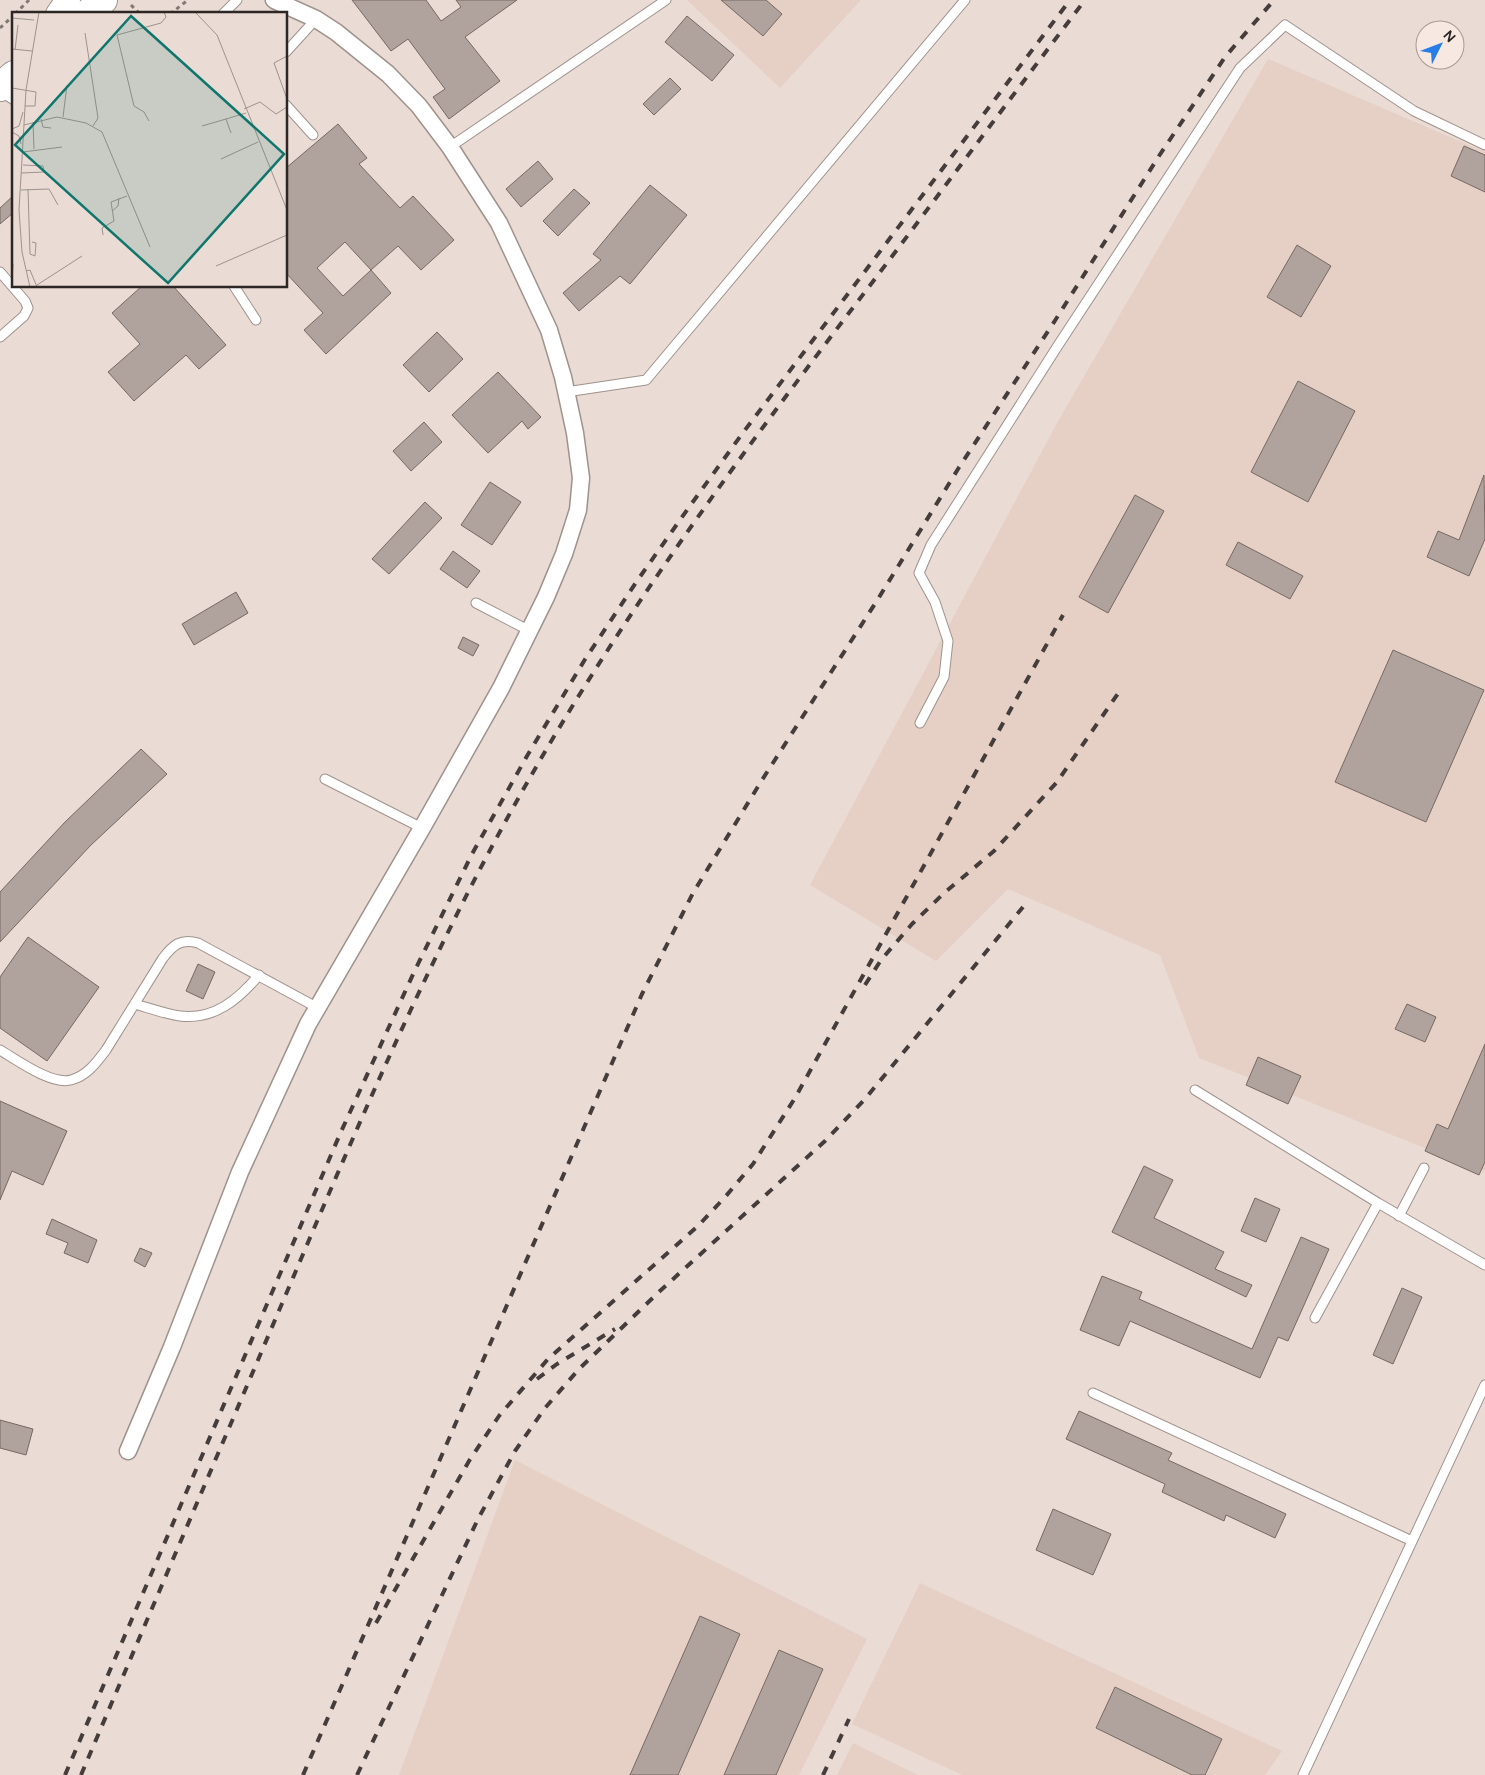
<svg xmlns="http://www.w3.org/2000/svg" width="1485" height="1775" font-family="'DM Sans',sans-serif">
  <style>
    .built { fill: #e6d0c5 }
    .building { fill: #b0a29c; stroke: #766963; fill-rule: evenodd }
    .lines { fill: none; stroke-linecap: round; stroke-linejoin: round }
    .lane-casing { stroke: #9f928c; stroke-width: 11 }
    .street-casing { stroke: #9f928c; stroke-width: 19 }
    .secondary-casing { stroke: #9f928c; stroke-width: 26 }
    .highway-casing { stroke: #9f928c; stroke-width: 30 }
    .path { stroke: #837875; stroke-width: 3; stroke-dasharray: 4 4; stroke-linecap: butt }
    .lane { stroke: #fff; stroke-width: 9 }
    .street { stroke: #fff; stroke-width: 16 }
    .secondary { stroke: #fff; stroke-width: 24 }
    .highway { stroke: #fff; stroke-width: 28 }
    .rail { stroke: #453d3b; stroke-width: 4; stroke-dasharray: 9 9; stroke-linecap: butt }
    .inset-road { fill: none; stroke: #9e938e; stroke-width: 1 }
    .view { fill: #0f766e; fill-opacity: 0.15; stroke: #0f766e; stroke-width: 2.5 }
    .inset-edge { fill: none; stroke: #2c2624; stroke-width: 2.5 }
  </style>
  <rect width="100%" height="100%" fill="#eadbd5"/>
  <!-- built -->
  <path class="built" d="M687,0H861L780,88Z
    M1268,59L1485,152V1172L1199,1058L1160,955L1008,889L936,961L810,885L1057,423Z
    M515,1460L867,1639L799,1775H399Z
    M920,1583L1282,1751L1265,1775H962L852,1724Z
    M853,1743L918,1775H837Z"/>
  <!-- building -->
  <path class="building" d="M352,0H426L441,21L461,7L456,0H517L465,37L500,81L449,119L433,97L445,89L408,39L391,51Z
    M721,0H766L782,14L763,36Z
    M687,16L734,55L712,81L665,42Z
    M670,78L681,89L654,115L643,104Z
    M338,124L367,158L359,164L400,208L413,196L454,240L421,270L398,246L371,270L391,293L326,354L304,330L323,313L286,273V168ZM345,242L371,270L343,296L317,268Z
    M1464,146L1485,155V192L1451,176Z
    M538,161L553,179L521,207L506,189Z
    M650,185L687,215L630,284L620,276L579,311L563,293L601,260L593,254Z
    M574,189L590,203L558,236L543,221Z
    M14,195V212L0,224V208Z
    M1297,245L1331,266L1301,317L1267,297Z
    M142,286H173L226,345L199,369L186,355L134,401L108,372L140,344L112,313Z
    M437,332L463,359L429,392L403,365Z
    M498,372L541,417L528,429L522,421L488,453L452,415Z
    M1298,381L1355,411L1308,502L1251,472Z
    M424,422L442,442L411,471L393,451Z
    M1484,475L1485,539L1469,576L1427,557L1438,531L1459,540Z
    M490,482L521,502L492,545L461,525Z
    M1135,495L1164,511L1108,613L1079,597Z
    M425,502L442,518L389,574L372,559Z
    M1238,542L1303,576L1290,599L1226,565Z
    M453,551L480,571L467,588L440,569Z
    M236,592L248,613L194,645L182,624Z
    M463,637L479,645L473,656L458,648Z
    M1393,650L1484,690L1426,822L1335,782Z
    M141,749L167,774L91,845L0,942V892L65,822Z
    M28,937L99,987L47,1061L0,1028V977Z
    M198,964L215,972L203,999L186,991Z
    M1407,1004L1436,1017L1425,1042L1395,1029Z
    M1485,1044V1162L1479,1175L1425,1151L1437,1124L1448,1129Z
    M1258,1057L1301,1076L1288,1104L1246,1085Z
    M0,1101L67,1131L43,1185L12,1171L0,1200Z
    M1144,1166L1173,1180L1154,1218L1224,1252L1215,1269L1252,1285L1246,1297L1112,1232Z
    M1255,1198L1280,1209L1266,1242L1241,1231Z
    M52,1219L97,1240L88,1263L64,1253L68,1243L46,1234Z
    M1301,1237L1329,1249L1288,1341L1278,1337L1260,1378L1130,1321L1119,1346L1080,1330L1102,1276L1142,1292L1139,1299L1252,1349Z
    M140,1248L152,1253L145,1267L134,1261Z
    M1402,1288L1422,1297L1393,1364L1373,1355Z
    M1079,1411L1172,1453L1168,1460L1286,1514L1275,1538L1226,1515L1224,1521L1162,1492L1165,1484L1066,1439Z
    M0,1420L33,1429L26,1455L0,1448Z
    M1053,1509L1111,1534L1093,1575L1036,1550Z
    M700,1616L740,1634L678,1775H630Z
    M779,1650L823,1669L776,1775H724Z
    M1115,1687L1222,1739L1205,1775H1192L1096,1728Z"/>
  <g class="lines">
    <!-- lane casing -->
    <g class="lane-casing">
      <path id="lane" d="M223,14L237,0
        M286,52L316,19
        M0,91L14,100
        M286,105L313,135
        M450,147L666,0
        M0,272L25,301L28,308L24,316L0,337
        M234,286L256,320
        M566,392L646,380L965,0
        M476,603L530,631
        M920,723L944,677L948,641L935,602L919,573L931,545L1057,347L1240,68L1285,25L1414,111L1485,145
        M325,779L422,828
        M135,1004C149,1008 165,1014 180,1016C214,1020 238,1000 259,975
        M0,1050C17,1060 51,1085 71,1080C87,1076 97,1062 106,1050L163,958C173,945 181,938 198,943L318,1008
        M1195,1090L1378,1203
        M1399,1216L1424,1168
        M1315,1318L1378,1203L1485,1265
        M1093,1393L1412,1541
        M1303,1775L1485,1385"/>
    </g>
    <!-- street casing -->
    <g class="street-casing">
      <path id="street" d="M128,1451L172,1347L240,1172L308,1024L422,828L501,688L546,597L564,554L578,510L581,478L575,433L563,377L549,330L499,223L450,147L419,106L388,74L336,32L316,19L274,0"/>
    </g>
    <!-- secondary casing -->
    <g class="secondary-casing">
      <path id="secondary" d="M58,14L68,0"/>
    </g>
    <!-- highway casing -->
    <g class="highway-casing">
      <path id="highway" d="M87,14L103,0
        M0,87L14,75"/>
    </g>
    <!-- path -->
    <path class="path" d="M131,5L140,14
      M15,14L29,0
      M170,14L188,0
      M0,28L14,15"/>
    <!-- lane -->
    <use href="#lane" class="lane"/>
    <!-- street -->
    <use href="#street" class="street"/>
    <!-- secondary -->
    <use href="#secondary" class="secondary"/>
    <!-- highway -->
    <use href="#highway" class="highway"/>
    <!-- rail -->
    <path class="rail" d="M865,985L881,960L912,924L943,894L994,851L1057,782L1119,692
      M537,1379L557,1364L615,1329
      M376,1623L469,1461L499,1416L548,1359L698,1226L726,1196L753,1164L795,1098L1063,615
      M65,1775L340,1134L415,970L472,854L527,756L584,661L637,581L687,510L742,434L1070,0
      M81,1775C152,1608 224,1440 295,1273C369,1099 444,925 539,762C636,595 751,441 868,288C941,192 1012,96 1085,0
      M303,1775L642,994L693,893L762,780L878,599L958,469L1056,319L1159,156L1225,57L1274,0
      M357,1775L478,1519L515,1451L545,1408L579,1369L661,1290L825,1141L865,1099L1023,907
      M823,1775L849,1719"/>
  </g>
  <!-- overview -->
  <g transform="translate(12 12)">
    <rect width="275" height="275" fill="#eadbd5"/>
    <path class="inset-road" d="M183,0L205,23L275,198M0,6L22,8M73,21L86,106L81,114M0,37L20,39M3,38L6,13M275,44L262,51L275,87M0,76L24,80L23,94H13M232,97L248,90L264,102L275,95M51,105L55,73M29,107L31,115L39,116M137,109L132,100L122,94L105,23L149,11L154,5L152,0M21,110L22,137M12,113L45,105L74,111L90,120L138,235M190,114L214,107M0,117L7,114L11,100M0,120L7,124L9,132M219,121L214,107L234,101M11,140L50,135M209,147L246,130M9,161L32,160L31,154L11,153M16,177L18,242L23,244L24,231L20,230M9,178L37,177L46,193M100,199L106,194L107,186M91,223L90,216L102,209L99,190L115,184M204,254L275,223M14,259L18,258L25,275M0,267L1,252M25,273L70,244M18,275L10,240L7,198L14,78L27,0"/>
    <path class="view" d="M119,4L272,142L156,271L3,133Z"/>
    <rect width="275" height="275" class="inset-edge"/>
  </g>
  <!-- north arrow -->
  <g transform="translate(1440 45) rotate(48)"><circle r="24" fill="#f7e9e2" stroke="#a69b96"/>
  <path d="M0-4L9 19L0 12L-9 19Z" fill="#297de8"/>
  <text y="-8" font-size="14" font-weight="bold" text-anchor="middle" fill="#2c2624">N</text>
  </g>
</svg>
